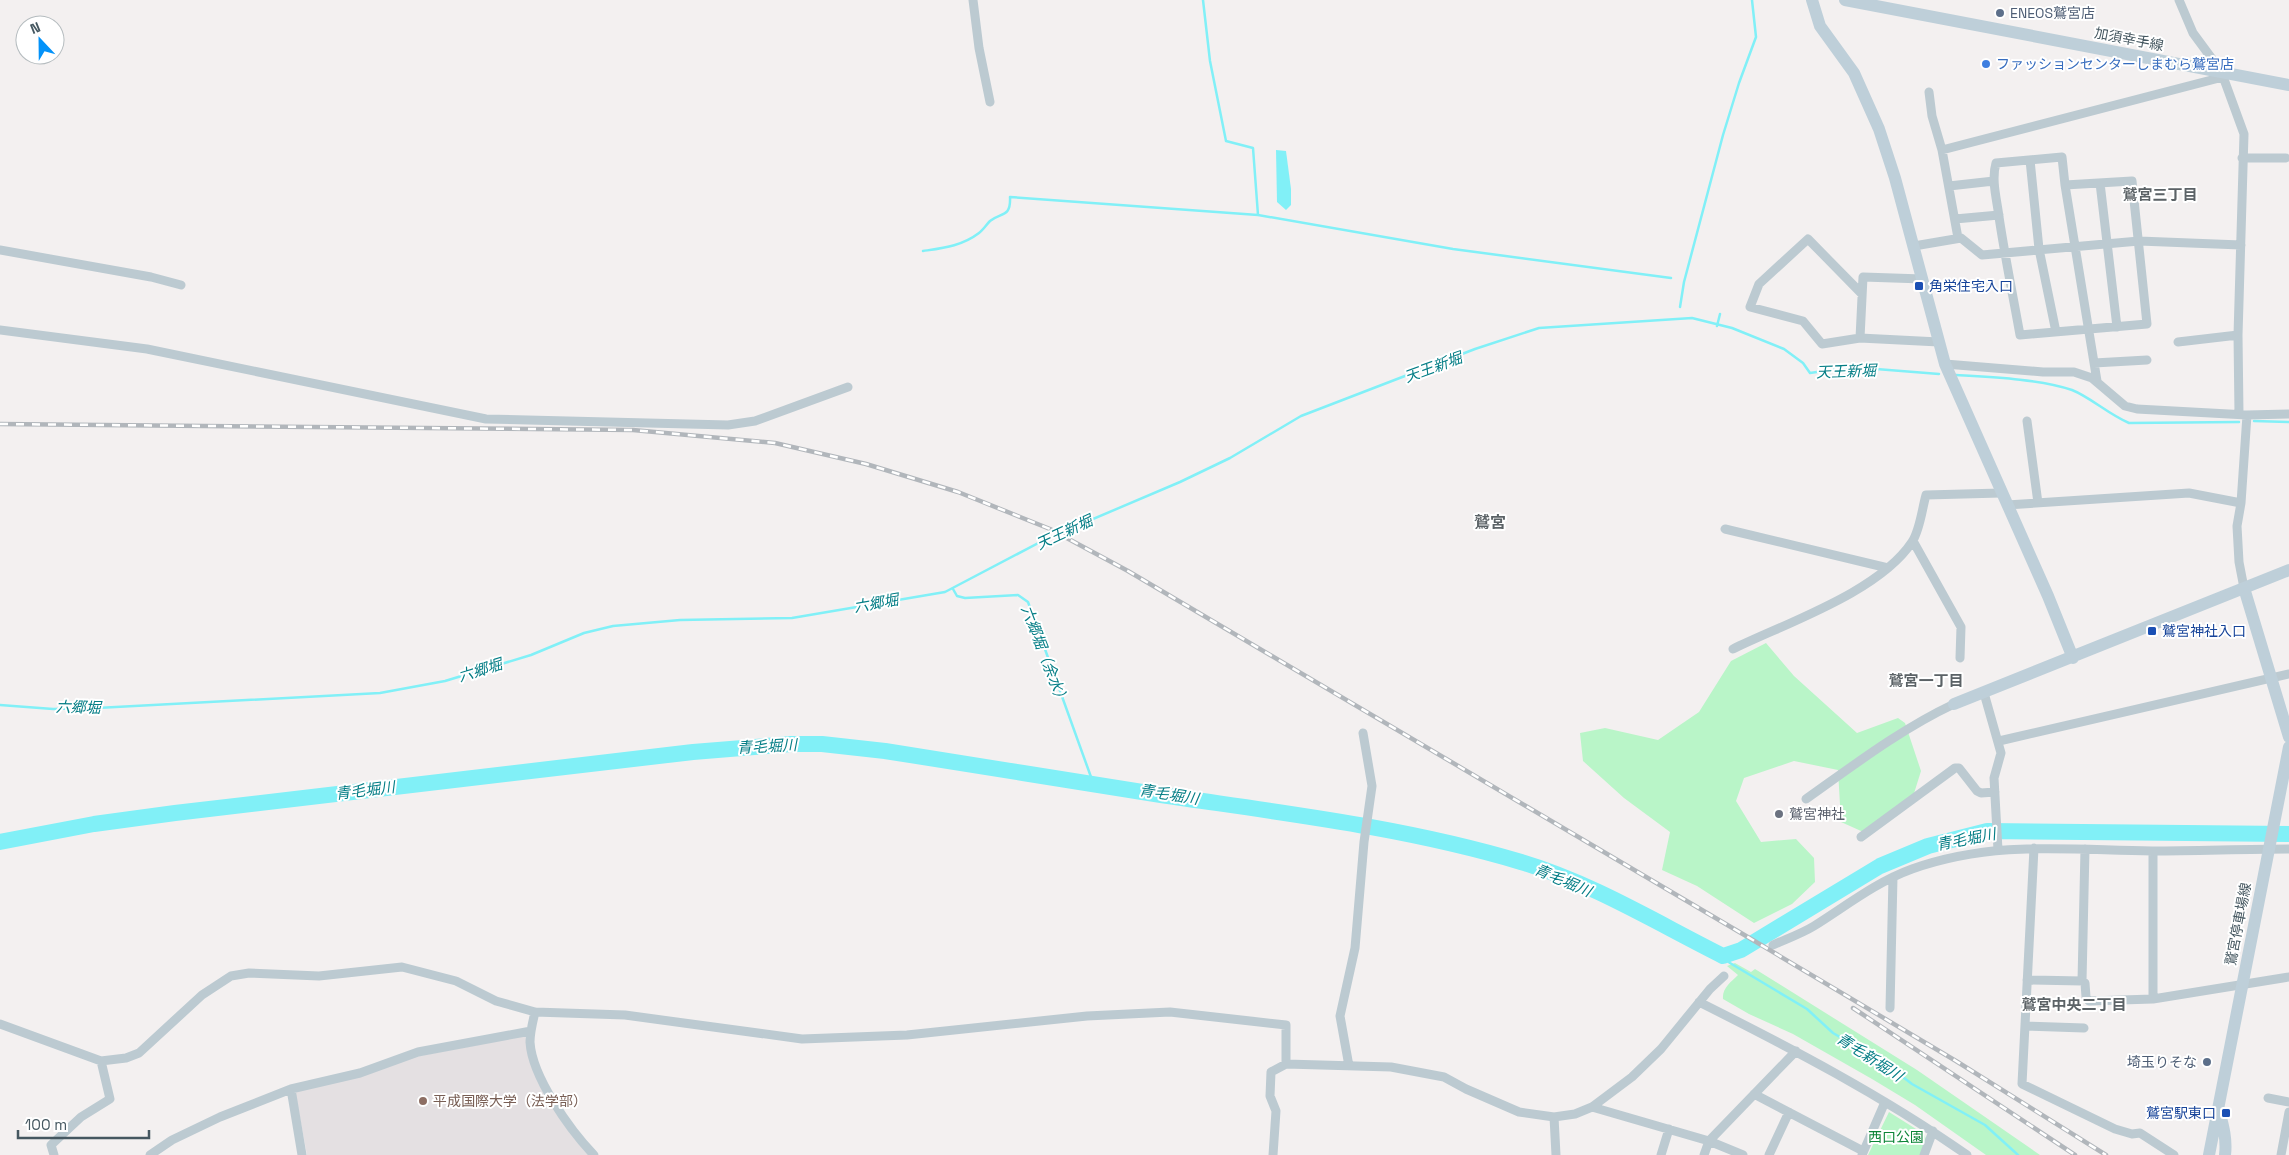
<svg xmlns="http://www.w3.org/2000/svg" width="2289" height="1155" font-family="'Space Grotesk','Noto Sans JP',sans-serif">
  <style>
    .education { fill: #e4e0e2 }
    .green { fill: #b9f5c8 }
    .water { fill: #81f0f7 }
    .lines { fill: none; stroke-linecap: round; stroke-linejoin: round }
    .stream { stroke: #81f0f7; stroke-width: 2.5 }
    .river { stroke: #81f0f7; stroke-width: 16 }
    .street { stroke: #bccad1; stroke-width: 9 }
    .secondary { stroke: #becfd9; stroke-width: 12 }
    .rail-casing { stroke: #b1b6bb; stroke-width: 4.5 }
    .rail { stroke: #fff; stroke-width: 2.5; stroke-dasharray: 8; stroke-linecap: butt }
    .service-dot { fill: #5c6f8a; stroke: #fff; stroke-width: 2 }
    .shop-dot { fill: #3f7fe0; stroke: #fff; stroke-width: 2 }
    .transit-dot { fill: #1a4fb4; stroke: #fff; stroke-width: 2 }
    .worship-dot { fill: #6b7280; stroke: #fff; stroke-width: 2 }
    .education-dot { fill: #8d6e63; stroke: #fff; stroke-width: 2 }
    .labels { text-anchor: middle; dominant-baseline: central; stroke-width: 4; stroke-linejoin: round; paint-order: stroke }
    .service-label { font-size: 14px; fill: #4e5e75; stroke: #fff; text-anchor: start }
    .street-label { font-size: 14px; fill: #455760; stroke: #fff }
    .shop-label { font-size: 14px; fill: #366cbe; stroke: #fff; text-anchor: start }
    .transit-label { font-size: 14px; fill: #164399; stroke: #fff; text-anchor: start }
    .worship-label { font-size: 14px; fill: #5b616d; stroke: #fff; text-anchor: start }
    .education-label { font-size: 14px; fill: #785e54; stroke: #fff; text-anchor: start }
    .park-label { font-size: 14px; fill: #0c8537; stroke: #fff }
    .neighbourhood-label { font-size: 15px; font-weight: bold; fill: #5b6266; stroke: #fff }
    .water-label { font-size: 15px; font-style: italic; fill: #057e86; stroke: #fff }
    .quarter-label { font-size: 16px; font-weight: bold; fill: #5b6266; stroke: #fff }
  </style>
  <rect width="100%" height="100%" fill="#f3f0f0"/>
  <!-- education -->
  <path class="education" d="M525,1036L535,1072L588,1155H307L295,1091L414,1057Z"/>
  <!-- green -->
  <path class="green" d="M1766,643L1794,676L1857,733L1898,718L1905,723L1921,771L1911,803L1870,835L1841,822L1838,770L1794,761L1744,778L1736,801L1761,842L1796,839L1814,858L1815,882L1792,904L1754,923L1697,886L1662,870L1670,832L1624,798L1583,761L1580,733L1605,728L1658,740L1699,712L1731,661Z
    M1735,963L1751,972L1755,969L1917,1070L2040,1155H1986L1915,1105L1872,1079L1793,1034L1749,1014L1723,999C1722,988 1731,982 1738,975L1727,966Z
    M1889,1112L1924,1134L1926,1139L1920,1155H1868Z"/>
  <!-- water -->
  <path class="water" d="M1276,150L1286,151L1291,189V205L1286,210L1277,202Z"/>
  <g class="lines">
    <!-- stream -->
    <path class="stream" d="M1203,0L1210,61L1226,141L1253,148L1258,215L1453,249L1671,278
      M923,251C943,248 962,246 979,233C983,230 986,225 990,221C1001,212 1011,218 1010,197L1258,215
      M1680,307L1684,282L1723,135L1739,83L1756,37L1752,0
      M1717,326L1720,314
      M1956,375C1990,377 2040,379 2072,390C2090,397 2108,414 2129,423L2239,422
      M2254,421L2289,422
      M953,589L957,596L965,598L1018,595L1028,602L1091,777L1090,783
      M0,705L53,709L97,708L380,693L445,681L531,655L584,633L613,626L680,620L792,618L945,592L1046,539L1180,482L1230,458L1301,416L1475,349L1539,328L1692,318L1732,328L1784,349L1803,363L1810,373L1851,367L1939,374
      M1723,956L1730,963L1807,1009L1833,1033L1886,1064L1912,1084L1985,1125L2018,1155"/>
    <!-- river -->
    <path class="river" d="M0,842L94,824L175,813L693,752L791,744H822L885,751C977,765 1069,781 1161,795C1282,813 1404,827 1521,862C1592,883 1657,923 1723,956L1741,950L1880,866L1928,846L1987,831L2289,834"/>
    <!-- street -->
    <path class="street" d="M973,0L979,48L990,102
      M2179,0L2193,33L2221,71L2244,134L2238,335L2239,414
      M1929,92L1932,116L1942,150L1958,238
      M1942,150L2223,77
      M2062,157L2065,185L2132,181L2147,324L2020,335C2013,296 2005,257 1999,217C1997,200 1991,180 1996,163Z
      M2242,158H2286
      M2030,160L2039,249L2056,332
      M2100,183L2117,327
      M2065,185L2097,381
      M1949,186L1994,181
      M1955,219L1999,215
      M1914,246L1961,238L1982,255L2139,241L2241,245
      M0,250L151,277L181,285
      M1923,279L1863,277L1860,338L1939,342
      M0,330L147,349L486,419L728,425L755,421L848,387
      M1860,338L1822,344L1803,321L1750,307L1759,284L1808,239L1862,294
      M2178,342L2238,335
      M2094,363L2147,360
      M1945,364L2043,372H2074L2092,378L2125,406L2137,409L2247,415L2289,414
      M2027,421L2038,503
      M2007,505L2189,493L2241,503
      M1725,529L1888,568
      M1913,541L1961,627L1960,658
      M2244,588L2239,562L2237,526L2241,503L2247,415
      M1733,649C1786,623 1879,592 1912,542C1920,530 1922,509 1926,495L2001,493
      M1984,693L2001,753L1994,778L1998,850
      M1999,741L2289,674
      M1806,799C1854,765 1901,729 1954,704
      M1861,837L1955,768H1959L1977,791L1981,793L1995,792
      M2034,848L2022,1084L2115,1129L2132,1134L2140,1133L2174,1155
      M1773,945C1786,939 1801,934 1814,926C1846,906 1876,882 1912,869C1994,840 2068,850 2152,851C2198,851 2243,849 2289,849
      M2027,980L2082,981L2085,983L2086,997L2089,1001L2153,999L2289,977
      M2082,981L2085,849
      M2153,999V851
      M1699,1002C1791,1048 1883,1096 1967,1155
      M1890,1008L1893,877
      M535,1012C533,1021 530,1032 530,1042C532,1077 570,1130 594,1155
      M0,1024L101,1061L126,1058L139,1053L202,995L231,976L249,973L319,976L402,967L456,981L496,1001L535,1012L625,1015L802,1039L907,1035L1087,1016L1170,1012L1286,1025V1064
      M2025,1026L2084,1028
      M1349,1066L1340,1016L1355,948L1364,842L1372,786L1363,733
      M291,1089L302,1155
      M1754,1094L1863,1151
      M2268,1098L2289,1102
      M1592,1107L1709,1141L1743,1155
      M1554,1117L1556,1155
      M54,1155L51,1145L81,1117L110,1099L101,1061
      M150,1155L172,1140L220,1117L291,1089L360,1073L418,1052L531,1031
      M1273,1155L1276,1111L1270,1096L1271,1072L1286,1064L1391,1067L1444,1077L1466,1089L1519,1112L1554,1117L1575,1114L1592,1107L1632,1077L1661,1049L1710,989L1724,976
      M1661,1155L1669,1129
      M1704,1155L1709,1141L1796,1051
      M1769,1155L1789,1112
      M1862,1155L1885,1102
      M1924,1155L1933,1131
      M2281,1155L2289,1112"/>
    <!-- secondary -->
    <path class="secondary" d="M1812,0L1820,26L1854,73L1879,129L1895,178L1945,364L2048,596L2073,658
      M1845,0L2289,85
      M2244,588L2289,737
      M1954,704L2289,570
      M2219,1110C2223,1125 2227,1139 2225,1155
      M2209,1155L2289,747"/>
    <!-- rail casing -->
    <g class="rail-casing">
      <path id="rail" d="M0,424L633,430L775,443L866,464L958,492L1050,529L1128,571L1741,933L1956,1061L2106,1155
        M1853,1008L2075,1155"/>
    </g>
    <!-- rail -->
    <use href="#rail" class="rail"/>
  </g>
  <!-- markers -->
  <g class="service-dot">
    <circle cx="2000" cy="13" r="5"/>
    <circle cx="2207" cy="1062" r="5"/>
  </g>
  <circle class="shop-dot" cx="1986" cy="64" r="5"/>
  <g class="transit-dot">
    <rect x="1914" y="281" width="10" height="10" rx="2.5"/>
    <rect x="2147" y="626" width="10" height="10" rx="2.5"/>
    <rect x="2221" y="1108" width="10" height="10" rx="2.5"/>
  </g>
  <circle class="worship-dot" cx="1779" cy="814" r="5"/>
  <circle class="education-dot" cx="423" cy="1101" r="5"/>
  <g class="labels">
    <!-- service labels -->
    <g class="service-label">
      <text x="2010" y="13">ENEOS鷲宮店</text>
      <text x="2197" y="1062" text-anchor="end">埼玉りそな</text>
    </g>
    <!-- street labels -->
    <g class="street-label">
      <text transform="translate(2129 39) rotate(11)">加須幸手線</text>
      <text transform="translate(2238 924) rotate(-79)">鷲宮停車場線</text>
    </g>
    <!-- shop labels -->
    <g class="shop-label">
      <text x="1996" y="64">ファッションセンターしまむら鷲宮店</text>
    </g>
    <!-- transit labels -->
    <g class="transit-label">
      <text x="1929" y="286">角栄住宅入口</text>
      <text x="2162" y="631">鷲宮神社入口</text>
      <text x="2216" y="1113" text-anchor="end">鷲宮駅東口</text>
    </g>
    <!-- worship labels -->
    <g class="worship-label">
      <text x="1789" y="814">鷲宮神社</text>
    </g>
    <!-- education labels -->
    <g class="education-label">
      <text x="433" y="1101">平成国際大学（法学部）</text>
    </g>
    <!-- park labels -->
    <g class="park-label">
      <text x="1896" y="1137">西口公園</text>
    </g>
    <!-- neighbourhood labels -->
    <g class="neighbourhood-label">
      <text x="2160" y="194">鷲宮三丁目</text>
      <text x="1926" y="680">鷲宮一丁目</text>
      <text x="2074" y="1004">鷲宮中央二丁目</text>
    </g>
    <!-- water labels -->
    <g class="water-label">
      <text transform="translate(1433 367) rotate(-20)">天王新堀</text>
      <text transform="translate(1846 371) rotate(-2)">天王新堀</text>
      <text transform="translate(1064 532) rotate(-25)">天王新堀</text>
      <text transform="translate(876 603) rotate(-10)">六郷堀</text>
      <text transform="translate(1045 655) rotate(69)">六郷堀（余水）</text>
      <text transform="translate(480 670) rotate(-17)">六郷堀</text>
      <text transform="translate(78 707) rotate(1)">六郷堀</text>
      <text transform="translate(767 746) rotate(-3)">青毛堀川</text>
      <text transform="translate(365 790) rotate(-7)">青毛堀川</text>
      <text transform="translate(1169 794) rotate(9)">青毛堀川</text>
      <text transform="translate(1966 839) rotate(-11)">青毛堀川</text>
      <text transform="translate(1563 880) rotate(23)">青毛堀川</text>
      <text transform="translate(1870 1057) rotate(33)">青毛新堀川</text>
    </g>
    <!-- quarter labels -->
    <g class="quarter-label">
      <text x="1490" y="522">鷲宮</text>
    </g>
  </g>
  <!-- north arrow -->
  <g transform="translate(40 40) rotate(338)"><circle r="24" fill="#ffffff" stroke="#b5bcbf"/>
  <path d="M0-4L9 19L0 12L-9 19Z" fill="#0392f9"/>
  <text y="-8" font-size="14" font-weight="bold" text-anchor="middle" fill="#455760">N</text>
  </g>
  <!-- scale -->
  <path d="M18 1130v8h131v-8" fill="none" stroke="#455760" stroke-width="2.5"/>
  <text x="25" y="1130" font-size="15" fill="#455760" stroke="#ffffff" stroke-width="4" paint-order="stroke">100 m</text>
</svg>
